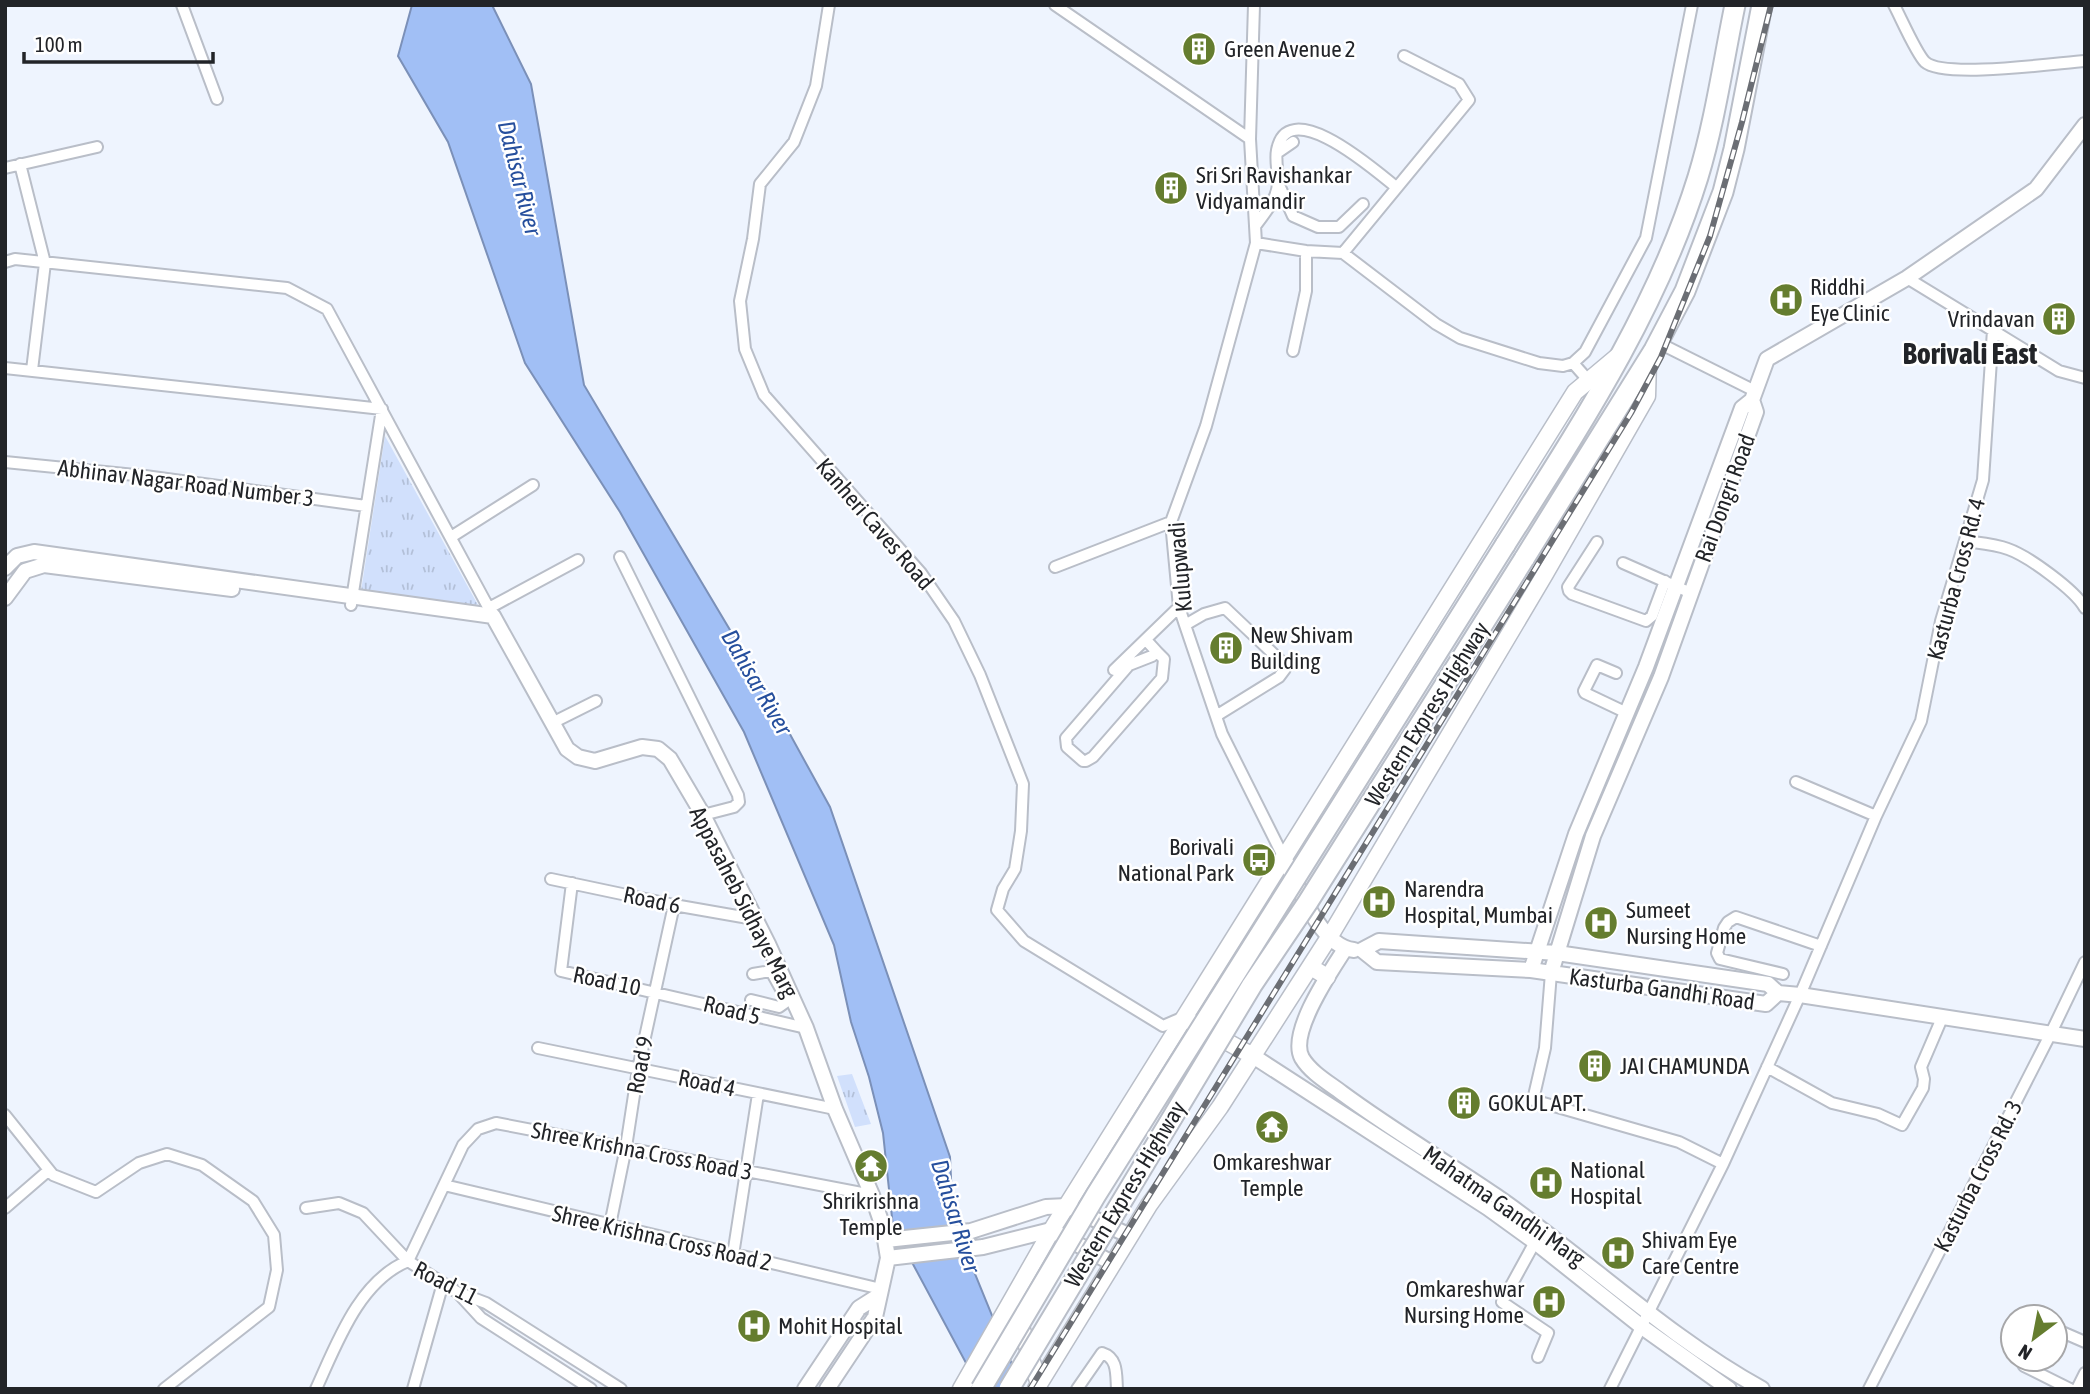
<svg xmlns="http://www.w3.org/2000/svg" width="2090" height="1394" font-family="'Asap Condensed',sans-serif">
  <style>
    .park { fill: url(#park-tufts) }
    .water { fill: #a1bff5; stroke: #7b90b8; stroke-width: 2 }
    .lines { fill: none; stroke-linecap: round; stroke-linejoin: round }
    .street-casing { stroke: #b9bec8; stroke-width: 14 }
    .secondary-casing { stroke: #b9bec8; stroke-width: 18 }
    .primary-casing { stroke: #b9bec8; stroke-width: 19 }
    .highway-casing { stroke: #b9bec8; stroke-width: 23 }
    .street { stroke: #fff; stroke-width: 10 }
    .secondary { stroke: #fff; stroke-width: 14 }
    .primary { stroke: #fff; stroke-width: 16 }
    .highway { stroke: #fff; stroke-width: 19 }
    .rail-casing { stroke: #6b6e74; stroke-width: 6 }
    .rail { stroke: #fff; stroke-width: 3.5; stroke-dasharray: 10; stroke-linecap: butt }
    .highway-bridge-casing { stroke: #b9bec8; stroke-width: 23; stroke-linecap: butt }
    .highway-bridge { stroke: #fff; stroke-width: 19 }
    .labels { text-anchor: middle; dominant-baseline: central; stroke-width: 5; stroke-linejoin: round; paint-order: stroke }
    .poi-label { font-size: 23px; fill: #222428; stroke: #fff; text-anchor: start }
    .street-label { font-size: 23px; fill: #222428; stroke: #fff }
    .water-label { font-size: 24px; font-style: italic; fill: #264f9d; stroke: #fff }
    .district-label { font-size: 30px; font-weight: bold; fill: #222428; stroke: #fff }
  </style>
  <defs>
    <pattern id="park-tufts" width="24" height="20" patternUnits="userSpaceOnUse" patternTransform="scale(1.75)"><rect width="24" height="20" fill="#d1e0fc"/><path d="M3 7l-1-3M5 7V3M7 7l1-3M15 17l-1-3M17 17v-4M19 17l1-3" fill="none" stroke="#b3c0d8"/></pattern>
  </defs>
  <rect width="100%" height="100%" fill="#eef4fe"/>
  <!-- park -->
  <path class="park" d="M385,436L478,605L361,591Z
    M852,1074L871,1124L855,1127L837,1076Z"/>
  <!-- water -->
  <path class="water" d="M412,5H492L531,84L584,385L764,687L830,807L950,1157L953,1220L1022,1389H980L893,1227L883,1133L869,1077L851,1022L834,945L744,732L620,512L525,363L448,142L398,56Z"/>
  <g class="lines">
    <!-- street casing -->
    <g class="street-casing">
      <path id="street" d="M182,5L217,99
        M829,5L816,86L794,142L760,184L753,239L740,301L745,349L764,395L921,573L954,621L980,675L1023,784L1021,831L1015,869L1003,889L997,910L1024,941L1163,1026L1184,1017
        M1055,5L1250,139
        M1254,5L1250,139L1256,243L1206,426L1171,522L1179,607L1185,625L1222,734L1283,856
        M1894,5C1901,18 1916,53 1925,62C1944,79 2056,63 2085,61
        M1277,153L1293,142
        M20,164L45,263L32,370
        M5,168L97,147
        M1279,185L1293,216L1318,227H1339L1363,204
        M1256,225C1265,212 1278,199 1278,182C1278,171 1275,160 1277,150C1288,93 1377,172 1396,187
        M1256,243L1306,251L1343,253L1436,324L1460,338L1539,363L1563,366L1573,363L1585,352L1646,238L1692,5
        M1343,253L1469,100L1459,84L1404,56
        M5,262L15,259L287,288L327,309L493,616
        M1907,278L2059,371L2085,378
        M1659,343L1755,391
        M1293,351L1306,291V251
        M1573,363L1588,380
        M5,368L382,409L351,605
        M5,462L145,476L366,506
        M451,537L533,485
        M1965,541C1979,543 1995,544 2008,549C2028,556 2075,590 2085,608
        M1597,542L1568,587L1569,591L1572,594L1646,621L1652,616L1665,581
        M620,557L738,795L739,802L734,807L703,815
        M1623,563L1691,593
        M1055,567L1171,522
        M489,608L578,560
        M1185,625L1204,614L1225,608L1282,662L1285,669L1279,677L1216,716
        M1146,640L1157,652L1152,656L1129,665L1066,738L1067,747L1083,761H1086L1093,757L1162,678L1164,659L1157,652
        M1114,670L1179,607
        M1616,673L1597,665L1584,691L1585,693L1627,713
        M552,723L596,701
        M1796,782L1876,816
        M551,879L674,905L754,919
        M572,883L561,971L806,1028
        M1551,973L1545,1048L1533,1100L1679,1142L1723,1164
        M753,974L777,970
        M1783,974L1720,959L1717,953L1724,928L1728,922L1736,917L1821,946
        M751,1000L779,1007L786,1002V998L771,971
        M538,1048L835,1109
        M1767,1067L1832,1103L1878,1114L1902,1125L1923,1088L1924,1079L1921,1067L1942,1018
        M5,1115L53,1175L96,1192L139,1163L167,1154L202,1165L253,1201L274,1235L277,1270L269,1307L164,1389
        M444,1185L881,1289
        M5,1208L49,1170
        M306,1208L339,1203L363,1213L408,1261L457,1292L486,1303L621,1389
        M610,1225L626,1147L638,1069L674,905
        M1535,1242L1502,1302L1548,1333L1538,1357
        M733,1255L758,1094
        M408,1261L463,1145L478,1129L496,1123L872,1195
        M459,1294L481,1318L591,1389
        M2055,1329L2085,1342
        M2020,1359L2024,1366L2070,1389
        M316,1389C337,1343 359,1281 408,1261
        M413,1389L443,1283
        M1077,1389L1102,1353C1118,1358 1116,1374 1117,1389
        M1610,1389L1723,1164L1800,995L1876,816L1921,721L1941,621L1983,480L1993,330
        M1869,1389L2050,1035L2085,962
        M2077,1389L2085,1373"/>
    </g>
    <!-- secondary casing -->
    <g class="secondary-casing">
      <path id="secondary" d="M5,568L17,556L34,552L493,616L567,749L578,757L595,761L642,747L658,749L670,759L703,815L768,944L806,1028L835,1109L872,1195L883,1227L888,1258L875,1317L827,1389
        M5,598L25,571L44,565L232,589
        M1283,856C1297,884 1320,947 1354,950
        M1345,949C1331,971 1288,1033 1302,1058C1311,1073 1329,1083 1342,1093C1392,1130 1445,1161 1496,1196C1586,1258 1666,1336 1762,1389
        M1362,950L1377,962L1531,970L1766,1004L1778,993L1800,995L2085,1039
        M1362,950L1379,941L1557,953L1768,984L1778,993
        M1531,970L1576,834L1646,667L1742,408L1752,400
        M1551,973L1593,836L1661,677L1756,412L1752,400L1767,359L1907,278L2036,189L2085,125
        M1253,1056L1488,1208L1535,1242L1642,1327L1729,1389
        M886,1240L971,1231L1046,1207L1067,1206L1130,1236
        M888,1258L983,1247L1051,1230L1112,1263
        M805,1389L859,1308L878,1296"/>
    </g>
    <!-- primary casing -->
    <g class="primary-casing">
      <path id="primary" d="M1311,967L1327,977
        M1191,1022L1253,1056
        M1018,1317L1039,1384
        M961,1389L1054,1226L1575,392L1618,356
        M1036,1389L1149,1205L1220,1107L1333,931L1545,574L1647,396L1648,361"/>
    </g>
    <!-- highway casing -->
    <g class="highway-casing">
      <path id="highway" d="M1505,545C1579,428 1657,310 1698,177C1715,121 1723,63 1735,5
        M1524,559L1654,350L1685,291L1723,192L1734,149L1762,5"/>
    </g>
    <!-- street -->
    <use href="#street" class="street"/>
    <!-- secondary -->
    <use href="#secondary" class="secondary"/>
    <!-- primary -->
    <use href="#primary" class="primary"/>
    <!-- highway -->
    <use href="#highway" class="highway"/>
    <!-- rail casing -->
    <g class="rail-casing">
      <path id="rail" d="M1030,1389L1631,413L1661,357L1710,236L1742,122L1771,5"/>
    </g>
    <!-- rail -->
    <use href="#rail" class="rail"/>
    <!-- highway-bridge casing -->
    <g class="highway-bridge-casing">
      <path id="highway-bridge" d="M981,1389L1096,1195L1505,545
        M1009,1389L1252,985L1308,902L1524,559"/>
    </g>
    <!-- highway-bridge -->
    <use href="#highway-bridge" class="highway-bridge"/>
  </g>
  <!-- icons -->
  <defs>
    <g id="building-disc" transform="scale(1.75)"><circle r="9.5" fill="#657d2f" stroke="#fff"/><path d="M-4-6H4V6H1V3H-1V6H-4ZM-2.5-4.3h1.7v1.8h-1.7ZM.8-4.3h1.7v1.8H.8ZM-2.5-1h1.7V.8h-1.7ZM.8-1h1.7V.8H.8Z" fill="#fff"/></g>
    <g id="hospital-disc" transform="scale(1.75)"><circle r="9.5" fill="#657d2f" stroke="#fff"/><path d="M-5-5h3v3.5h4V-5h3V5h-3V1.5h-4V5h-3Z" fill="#fff"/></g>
    <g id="bus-disc" transform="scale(1.75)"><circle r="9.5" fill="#657d2f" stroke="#fff"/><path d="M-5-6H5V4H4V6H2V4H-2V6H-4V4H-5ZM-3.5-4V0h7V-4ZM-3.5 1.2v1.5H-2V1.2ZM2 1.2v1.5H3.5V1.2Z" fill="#fff"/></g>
    <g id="temple-disc" transform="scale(1.75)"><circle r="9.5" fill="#657d2f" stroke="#fff"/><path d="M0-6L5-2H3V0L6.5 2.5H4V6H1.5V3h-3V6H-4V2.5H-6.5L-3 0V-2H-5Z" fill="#fff"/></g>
  </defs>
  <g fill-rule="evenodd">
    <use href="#building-disc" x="1199" y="49"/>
    <use href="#building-disc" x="1171" y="188"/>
    <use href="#hospital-disc" x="1786" y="300"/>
    <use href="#building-disc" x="2059" y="319"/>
    <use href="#building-disc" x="1226" y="648"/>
    <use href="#bus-disc" x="1259" y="860"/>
    <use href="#hospital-disc" x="1379" y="902"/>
    <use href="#hospital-disc" x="1601" y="923"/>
    <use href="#building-disc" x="1595" y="1066"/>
    <use href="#building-disc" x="1464" y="1103"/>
    <use href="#temple-disc" x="1272" y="1127"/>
    <use href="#temple-disc" x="871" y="1166"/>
    <use href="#hospital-disc" x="1546" y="1183"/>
    <use href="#hospital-disc" x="1618" y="1253"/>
    <use href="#hospital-disc" x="1549" y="1302"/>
    <use href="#hospital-disc" x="754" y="1326"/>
  </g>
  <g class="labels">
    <!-- poi labels -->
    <g class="poi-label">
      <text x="1224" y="49">Green Avenue 2</text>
      <text x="1196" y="175">Sri Sri Ravishankar<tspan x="1196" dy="26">Vidyamandir</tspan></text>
      <text x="1810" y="287">Riddhi<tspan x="1810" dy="26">Eye Clinic</tspan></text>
      <text x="2035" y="319" text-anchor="end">Vrindavan</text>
      <text x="1250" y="635">New Shivam<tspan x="1250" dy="26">Building</tspan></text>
      <text x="1234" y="847" text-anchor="end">Borivali<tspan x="1234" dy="26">National Park</tspan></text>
      <text x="1404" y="889">Narendra<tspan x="1404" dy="26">Hospital, Mumbai</tspan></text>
      <text x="1626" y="910">Sumeet<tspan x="1626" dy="26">Nursing Home</tspan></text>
      <text x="1620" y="1066">JAI CHAMUNDA</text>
      <text x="1488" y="1103">GOKUL APT.</text>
      <text x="1272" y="1162" text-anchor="middle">Omkareshwar<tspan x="1272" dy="26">Temple</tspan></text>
      <text x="1570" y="1170">National<tspan x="1570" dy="26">Hospital</tspan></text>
      <text x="871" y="1201" text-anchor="middle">Shrikrishna<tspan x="871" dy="26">Temple</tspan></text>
      <text x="1642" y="1240">Shivam Eye<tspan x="1642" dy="26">Care Centre</tspan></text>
      <text x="1524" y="1289" text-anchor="end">Omkareshwar<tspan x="1524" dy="26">Nursing Home</tspan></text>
      <text x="778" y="1326">Mohit Hospital</text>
    </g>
    <!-- street labels -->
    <g class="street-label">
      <text transform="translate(186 483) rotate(7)">Abhinav Nagar Road Number 3</text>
      <text transform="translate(1725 498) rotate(-70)">Rai Dongri Road</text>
      <text transform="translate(875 524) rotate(49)">Kanheri Caves Road</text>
      <text transform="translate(1180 567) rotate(-95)">Kulupwadi</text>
      <text transform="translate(1956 579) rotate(-75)">Kasturba Cross Rd. 4</text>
      <text transform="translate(1427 714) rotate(-58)">Western Express Highway</text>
      <text transform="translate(652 900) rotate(12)">Road 6</text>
      <text transform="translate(744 902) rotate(63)">Appasaheb Sidhaye Marg</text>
      <text transform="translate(607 981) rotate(12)">Road 10</text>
      <text transform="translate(1662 989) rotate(8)">Kasturba Gandhi Road</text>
      <text transform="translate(732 1010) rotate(14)">Road 5</text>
      <text transform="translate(640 1065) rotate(-79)">Road 9</text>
      <text transform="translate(707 1083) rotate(12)">Road 4</text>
      <text transform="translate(642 1151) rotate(11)">Shree Krishna Cross Road 3</text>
      <text transform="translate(1978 1176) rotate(-63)">Kasturba Cross Rd. 3</text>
      <text transform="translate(1125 1194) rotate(-59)">Western Express Highway</text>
      <text transform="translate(1504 1206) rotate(35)">Mahatma Gandhi Marg</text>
      <text transform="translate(662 1238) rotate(13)">Shree Krishna Cross Road 2</text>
      <text transform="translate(446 1283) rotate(27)">Road 11</text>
    </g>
    <!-- water labels -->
    <g class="water-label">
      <text transform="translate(520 178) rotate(76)">Dahisar River</text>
      <text transform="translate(757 682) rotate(60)">Dahisar River</text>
      <text transform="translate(956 1216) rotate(73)">Dahisar River</text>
    </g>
    <!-- district labels -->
    <g class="district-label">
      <text x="1970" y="353">Borivali East</text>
    </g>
  </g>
  <!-- border -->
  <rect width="2090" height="1394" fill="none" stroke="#222428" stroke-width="14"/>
  <!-- north arrow -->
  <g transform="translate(2034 1338) rotate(212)"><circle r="33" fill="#ffffff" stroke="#a7a7a9" stroke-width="2"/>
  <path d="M0-5L12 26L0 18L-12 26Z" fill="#657d2f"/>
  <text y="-10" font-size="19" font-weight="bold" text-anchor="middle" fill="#222428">N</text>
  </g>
  <!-- scale -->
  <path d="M24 52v10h189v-10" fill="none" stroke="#222428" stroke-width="3.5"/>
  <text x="35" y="52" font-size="21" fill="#222428" stroke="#ffffff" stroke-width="5" paint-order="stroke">100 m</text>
</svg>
